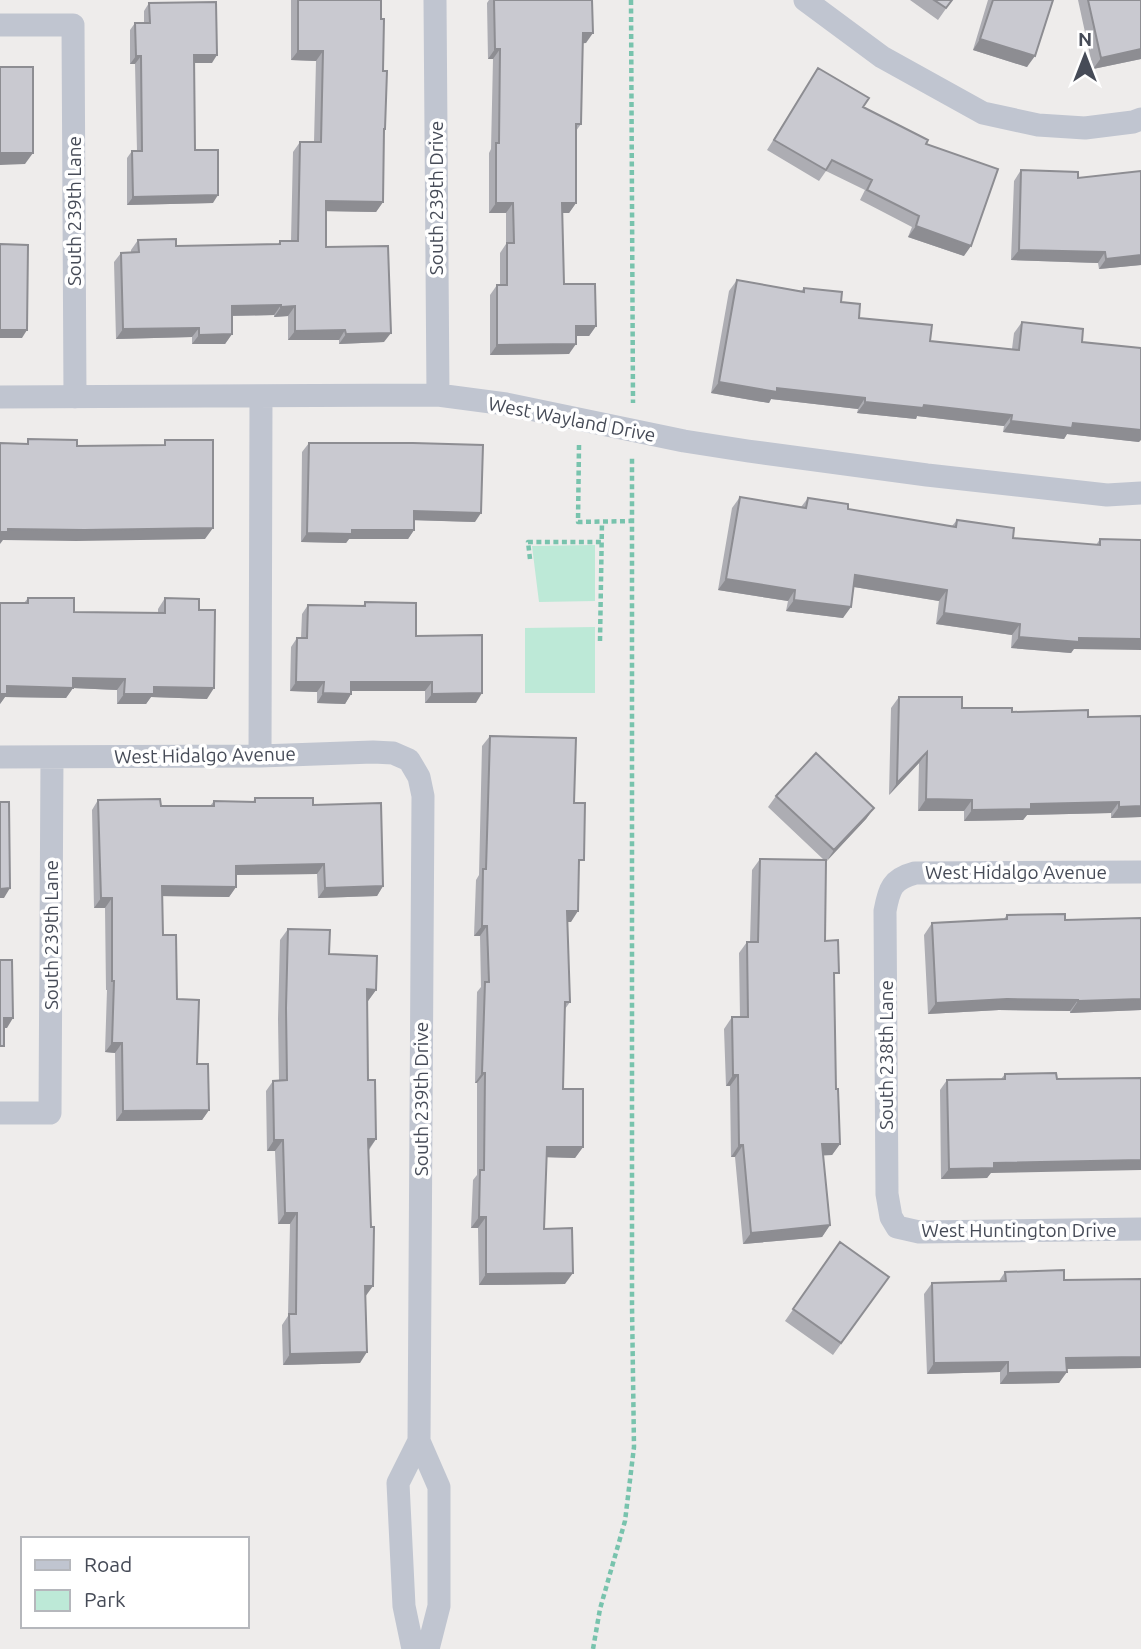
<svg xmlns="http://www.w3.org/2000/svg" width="1141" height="1649" font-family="Ubuntu,sans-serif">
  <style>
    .green { fill: #bde9d7 }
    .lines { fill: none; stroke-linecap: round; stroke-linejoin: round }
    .path { stroke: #78c3ad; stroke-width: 4.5; stroke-dasharray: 5 3.5; stroke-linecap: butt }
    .minor { stroke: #c0c5d0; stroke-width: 23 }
    .wall { fill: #adadb3 }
    .shaded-wall { fill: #8d8d92 }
    .building { fill: #c9c9d0; stroke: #8d8d92; stroke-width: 2 }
    .labels { text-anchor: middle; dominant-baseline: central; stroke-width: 7; stroke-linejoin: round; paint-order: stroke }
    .street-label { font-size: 19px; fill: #464b57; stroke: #fff }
  </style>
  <rect width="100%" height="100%" fill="#eeeceb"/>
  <!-- green -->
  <path class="green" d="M595,545V601L539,602L532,546Z
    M595,627V693H525V628Z"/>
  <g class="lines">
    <!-- path -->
    <path class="path" d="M631,0L633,403
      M579,445L578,522L632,521
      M530,559L528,542H601
      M600,641L602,522
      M593,1649L600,1609L625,1521L634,1447L632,1305V458"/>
    <!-- minor -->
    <path class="minor" d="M435,0L438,395
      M805,0L882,57L983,113L1038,125L1085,128L1133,122L1141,119
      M0,25H73L75,397
      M0,397L438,395L506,404L684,441L748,451L927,475L1107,495L1141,493
      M260,756L261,397
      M0,757L260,756L373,752L393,753L409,760L419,777L423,796L419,1441L439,1487V1606L428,1649
      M1141,872L915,873C892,879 889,889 885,911L887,1194L891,1217L897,1227L919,1232L1141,1229
      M0,1113H50L52,757
      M413,1649L404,1606L398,1483L419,1441"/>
  </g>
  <!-- wall -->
  <path class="wall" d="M291,0H381L383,71V202L376,212L326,211V247L384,342L339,344V340H288V316L274,317V315L232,316V334L225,344H192V337L116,339L114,262L121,253L131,252V250L138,240L176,246L278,244L280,241H291L293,152L300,142H314L316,61L291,60Z
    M489,0H592L586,43H583L581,124L576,131V203L569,213H562L564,284L596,326L589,336H576L569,354L490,355V295L497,285H500V253L506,244V213H489V153L491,149L493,59H488L487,3Z
    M910,0H952L938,20Z
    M988,0H1053L1027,67L973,50Z
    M1078,0H1141V59L1093,69Z
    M149,3L212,63H194L195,150L213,203L127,205V158L132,151H137L135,64H130V30L135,23H144V11Z
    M818,68L863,107L926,144L964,256L908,237L912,227L860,200L865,190L826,171L819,181L767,150Z
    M1021,170L1078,178L1141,265L1099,269L1098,263L1011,260L1014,181Z
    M737,280L801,291L804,288L841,302L859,318L930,341L1012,349L1014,333L1022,322L1082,342L1139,442L1067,434L1064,439L1003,432L1004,426L917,416L916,419L857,413L858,409L771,399L769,403L711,393L729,291Z
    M309,443L475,522L414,520V530L408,539H349L346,543L301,542L302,452Z
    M740,497L801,507L808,498L848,509L952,526L957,520L1013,538L1096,545L1100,539L1141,540L1071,653L1011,648L1012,635L936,624L939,601L854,587L843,618L786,611L788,601L718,590L732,508Z
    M28,598L74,612L158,613V609L165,598L199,610L207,699L151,697L146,704H117V690L73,688L66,698L5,697L0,704L24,603Z
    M365,602L416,636L476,703H425V691H351V694L345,704L317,703V692L290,691L291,647L297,638H301L302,614L308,605L363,606Z
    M899,697L962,708L1088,717L1141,716V817L1111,818V813L1027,815L1023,820L964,821V811H918L919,763L889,795L891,708Z
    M490,736L574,803L579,866L571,922H567L570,1002L565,1009L563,1089L583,1147L575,1158L546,1157L544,1229L565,1284L479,1285L478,1228H471L473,1180L477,1175V1083H475L477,992L481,987L480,936H474L476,880L479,875L482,746Z
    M776,796L874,808L866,819L826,861L825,941L834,980L836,1089L840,1144L832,1155H823L830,1225L822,1237L743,1244L735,1157H731L730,1086H726L724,1029L732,1017H740L739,953L747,942H750L752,870L760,859L824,860L768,807Z
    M255,798L313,805L383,886L377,896L318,898L317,874L236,875V887L229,897L162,896L163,935L177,999L197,1064L209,1110L202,1120L116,1121L115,1053L105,1052L107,990H106L105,908H94L92,810L98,800L161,806H210L214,801L253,802Z
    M1007,915L1065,920L1141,918V1024V1010L1070,1013V1011L999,1010L928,1014L924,935L932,923L1003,920Z
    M288,929L329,954L376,990L368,1001L367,1000L368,1080L376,1139L369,1150L366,1296L360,1363L283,1365L282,1325L288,1316L290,1224H278L275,1151H267L266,1091L273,1081H279L278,1019L280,940Z
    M1056,1073L987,1178L941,1179L940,1090L947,1080L1001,1079L1005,1074Z
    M840,1242L889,1277L833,1355L785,1321Z
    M1005,1272L1064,1280L1141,1368L1067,1369L1059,1383L1000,1384V1372L927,1374L924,1294L932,1283L999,1281Z"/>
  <!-- shaded-wall -->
  <path class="shaded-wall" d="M583,33H593L586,43L576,44Z
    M980,39L1035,56L1027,67L973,50Z
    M495,49H500L493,59H488Z
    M1141,49V59L1093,69L1101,58Z
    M298,51H323L316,61L291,60Z
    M194,55H217L212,63H188Z
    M136,56H141L135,64H130Z
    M0,153H33L25,164L0,165Z
    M218,195L213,203L127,205L133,197Z
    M326,201L383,202L376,212L319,211Z
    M496,203H513L506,213H489Z
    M562,203H576L569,213H555Z
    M916,226L971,246L964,256L908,237Z
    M1019,250L1105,252L1098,263L1011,260Z
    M1141,255V265L1099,269L1106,259Z
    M281,305L274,315L225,316L232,306Z
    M295,306L288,316L274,317L281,307Z
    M576,326H596L589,336H569Z
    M199,328L192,337L116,339L123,329Z
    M0,330H27L22,338H0Z
    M345,330L339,340H288L295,331Z
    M391,333L384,342L339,344L346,334Z
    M232,334L225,344H192L199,335Z
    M576,344L569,354L490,355L497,345Z
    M719,382L865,398L858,409L771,399L769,403L711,393Z
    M865,402L924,405L1012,415L1004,426L917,416L916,419L857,413Z
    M1011,421L1073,423L1141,430V440L1139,442L1067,434L1064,439L1003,432Z
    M414,511L481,513L475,522L408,520Z
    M213,528L205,539L76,541L3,540L0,544V532L8,529Z
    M352,530H414L408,539H349L346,543L301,542L307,533Z
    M855,575L947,590L939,601L848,586Z
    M726,579L795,590L788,601L718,590Z
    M794,600L851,607L843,618L786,611Z
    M944,613L1020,624L1012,635L936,624Z
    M1019,637L1141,639V650L1074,649L1071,653L1011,648Z
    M73,678L125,679L117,690L73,688L66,698L5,697L0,704V694L7,686Z
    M296,682H324L317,692L290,691Z
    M351,682H432L425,691H345Z
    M154,687L214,688L207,699L151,697L146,704H117L124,694Z
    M323,693L351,694L345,704L317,703Z
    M482,693L476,703H425L432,694Z
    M927,752L919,763L889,795L897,783Z
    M926,799L972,800L964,811H918Z
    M1119,802L1111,813L1027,815L1023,820L964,821L972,810L1031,804Z
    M1141,806V817L1111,818L1119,807Z
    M874,808L866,819L826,862L834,850Z
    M324,864L317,874L230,875L236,866Z
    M162,886L236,887L229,897L156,896Z
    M383,886L377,896L318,898L325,888Z
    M10,888L4,898H0V889Z
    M101,898H112L105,908H94Z
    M567,911H578L571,922H559Z
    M482,926H487L480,936H474Z
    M367,989L376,990L368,1001L359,1000Z
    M1007,999L1078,1000L1070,1011L999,1010L928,1014L936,1003Z
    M1141,999V1010L1070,1013L1078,1001Z
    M4,1018H13L7,1028H0Z
    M112,1043H122L115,1053L105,1052Z
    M482,1073H485L477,1083H475Z
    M733,1075H738L730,1086H726Z
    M209,1110L202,1120L116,1121L123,1111Z
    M368,1139H376L368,1150Z
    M274,1140H283L275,1151H267Z
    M822,1144H840L832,1155L814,1156Z
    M739,1145H743L735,1157H731Z
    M547,1147H583L575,1158L539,1157Z
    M1141,1160V1170L991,1173L987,1178L941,1179L949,1169L994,1163Z
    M285,1213H297L290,1224H278Z
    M479,1217H486L478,1228H471Z
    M830,1225L822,1237L743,1244L751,1233Z
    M573,1273L565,1284L479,1285L486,1274Z
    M365,1286H373L365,1297Z
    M367,1352L360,1363L283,1365L290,1354Z
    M1141,1357V1368L1059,1369L1066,1358Z
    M1008,1362L1000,1372L927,1374L934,1363Z
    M1067,1372L1059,1383L1000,1384L1008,1373Z"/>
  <!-- building -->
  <path class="building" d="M298,0H381V19H384L383,71H387L385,129H384L383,202L326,201V247L388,246L391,333L346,334L345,330L295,331V306L281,307V305L232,306V334L199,335V328L123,329L121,253L139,252L138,240L176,239V246L280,244V241H298L300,142H321L323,51H298Z
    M494,0H592L593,33H583L581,124H576V203H562L564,284H595L596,326H576V344L497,345V285H507V243H514L513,203H496V143H499L500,49H495Z
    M934,0H952L946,8Z
    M993,0H1053L1035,56L980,39Z
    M1088,0H1141V49L1101,58Z
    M216,2L217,55H194L195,150H218V195L133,197L132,151H142L141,56H136L135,23H150L149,3Z
    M0,67H33V153H0Z
    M818,68L869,98L863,107L928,140L926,144L998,169L971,246L916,226L919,216L867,190L872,180L832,160L826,170L774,140Z
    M1021,170L1078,172V178L1141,171V255L1106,259L1105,252L1019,250Z
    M0,244L28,245L27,330H0Z
    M737,280L804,292V288L842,292L841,302L860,304L859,318L932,325L930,341L1019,350L1022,322L1083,329L1082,342L1141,348V430L1073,423L1072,428L1011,421L1012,415L924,405L923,408L865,402V398L777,388V392L719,382Z
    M28,439L77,440V446L165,445V440H213V528L84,530L8,529V532H0V443L28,444Z
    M309,443H413L483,445L481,513L414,511V530H352V534L307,533Z
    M740,497L806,508L808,498L848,504V509L956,527L957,520L1014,528L1013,538L1100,545V539L1141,540V639L1079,638V642L1019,637L1020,624L944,613L947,590L855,575L851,607L794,600L795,590L726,579Z
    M28,598H74V612L165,613V598L199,599V610H215L214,688L154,687V694H124L125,679L73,678V688L7,686V694H0V603H28Z
    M365,602L416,603V636L482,635V693L432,694V682H351V694L323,693L324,682H296L297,638H307L308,605L365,606Z
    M899,697H962V708H1012V712L1088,710V717L1141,716V806L1119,807V802L1031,804V809L972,810V800L926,799L927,752L897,783Z
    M490,736L576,738L574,803H585L584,860H579L578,911H567L570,1002H565L563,1089H583V1147H547L544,1229L572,1228L573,1273L486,1274V1217H479L480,1170H484L485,1073H482L485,982H489L487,926H482L483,869H486Z
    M816,753L874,808L834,850L776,796Z
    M255,798H313V805L381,803L383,886L325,888L324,864L236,866V887L162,886L163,935H176L177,999L199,1000L197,1064H208L209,1110L123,1111L122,1043H112L114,981H112V898H101L98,800L160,799L161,806H214V801L255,802Z
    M0,802H9L10,888L0,889Z
    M760,859L826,860L825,941L838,940L839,973H834L836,1089H838L840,1144H822L830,1225L751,1233L743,1145H739L738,1075H733L732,1017H748L747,942H758Z
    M1065,914V920L1141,918V999L1078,1001V1000L1007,999L936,1003L932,923L1007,919V915Z
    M288,929L330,930L329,954L377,956L376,990L367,989L368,1080H375L376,1139H368L371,1227H374L373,1286H365L367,1352L290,1354L289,1314H296L297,1213H285L283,1140H274L273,1081L287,1080L286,1008Z
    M0,960H12L13,1018H4V1046H0Z
    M1056,1073L1057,1079L1141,1078V1160L994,1163V1168L949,1169L947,1080L1005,1079V1074Z
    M840,1242L889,1277L841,1343L793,1309Z
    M1064,1270V1280L1141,1279V1357L1066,1358L1067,1372L1008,1373V1362L934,1363L932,1283L1006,1281L1005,1272Z"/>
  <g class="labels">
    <!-- street labels -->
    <g class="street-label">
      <text transform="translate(436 198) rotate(-90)">South 239th Drive</text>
      <text transform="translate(74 211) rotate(-90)">South 239th Lane</text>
      <text transform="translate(572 419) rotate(11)">West Wayland Drive</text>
      <text transform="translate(205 755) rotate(-1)">West Hidalgo Avenue</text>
      <text x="1016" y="872">West Hidalgo Avenue</text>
      <text transform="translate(51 935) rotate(-90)">South 239th Lane</text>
      <text transform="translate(886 1055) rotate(-90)">South 238th Lane</text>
      <text transform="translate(421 1099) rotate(-90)">South 239th Drive</text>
      <text x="1019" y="1230">West Huntington Drive</text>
    </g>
  </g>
  <!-- legend -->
  <rect x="21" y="1537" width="228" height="91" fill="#ffffff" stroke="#b5b7bc" stroke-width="2"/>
  <rect x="35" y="1560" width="35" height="10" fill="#c0c5d0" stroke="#b5b7bc" stroke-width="2"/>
  <text x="84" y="1572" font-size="21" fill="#464b57">Road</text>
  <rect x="35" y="1590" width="35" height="21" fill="#bde9d7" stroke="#b5b7bc" stroke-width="2"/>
  <text x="84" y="1607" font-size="21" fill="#464b57">Park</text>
  <!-- north arrow -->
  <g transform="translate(1085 56)" stroke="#ffffff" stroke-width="5" paint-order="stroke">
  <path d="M0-5L12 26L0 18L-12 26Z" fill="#464b57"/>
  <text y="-10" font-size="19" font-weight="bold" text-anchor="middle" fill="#464b57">N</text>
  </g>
</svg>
